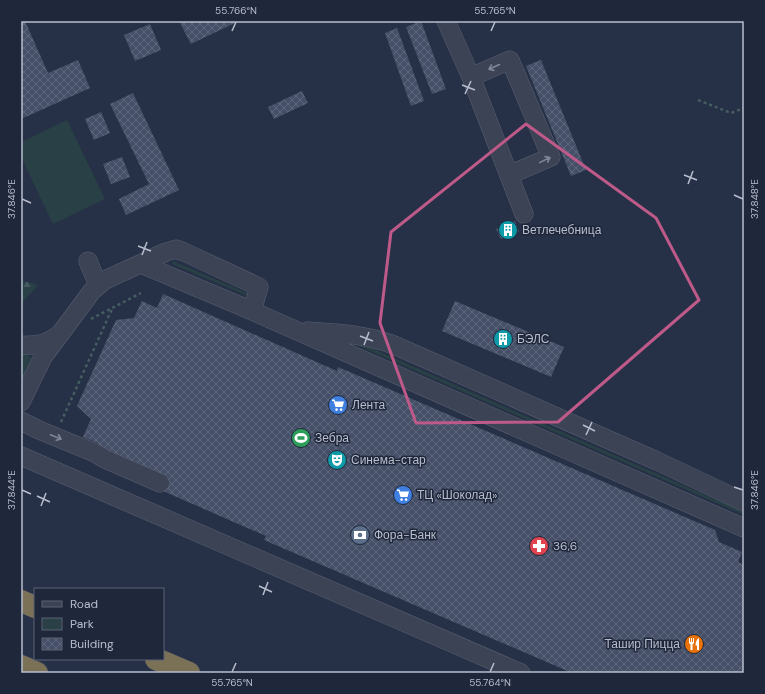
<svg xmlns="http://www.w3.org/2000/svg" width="765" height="694" font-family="'DM Sans',sans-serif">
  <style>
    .green { fill: #284046 }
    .forest { fill: url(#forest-firs) }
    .building { fill: url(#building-cross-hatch) }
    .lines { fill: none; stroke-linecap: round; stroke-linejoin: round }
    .minor-casing { stroke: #596072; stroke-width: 19 }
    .highway-casing { stroke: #424a5c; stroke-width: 23 }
    .path { stroke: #465d62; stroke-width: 2.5; stroke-dasharray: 3 3; stroke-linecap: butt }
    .minor { stroke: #3b4355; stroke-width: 18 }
    .highway { stroke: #7b7157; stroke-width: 22 }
    .oneway { stroke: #808798 }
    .marked { fill: none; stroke: #be5a89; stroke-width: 3; stroke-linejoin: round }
    .ticks { fill: none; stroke: #b8bece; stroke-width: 1.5 }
    .labels { text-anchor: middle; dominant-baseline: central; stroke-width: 3; stroke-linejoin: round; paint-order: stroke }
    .poi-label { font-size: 12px; fill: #b8bece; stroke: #1f273a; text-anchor: start }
    .neatline { fill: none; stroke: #b8bece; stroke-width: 1.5 }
    .ticks-label { font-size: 10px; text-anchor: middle; fill: #b8bece }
  </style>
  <defs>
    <pattern id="forest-firs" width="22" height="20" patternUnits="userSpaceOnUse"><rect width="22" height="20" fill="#284046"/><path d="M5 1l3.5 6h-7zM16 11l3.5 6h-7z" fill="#455a60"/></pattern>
    <pattern id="building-cross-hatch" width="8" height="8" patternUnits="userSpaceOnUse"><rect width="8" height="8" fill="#454f68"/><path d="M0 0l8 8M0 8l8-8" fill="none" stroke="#5e677c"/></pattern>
  </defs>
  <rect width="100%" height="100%" fill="#263046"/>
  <!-- green -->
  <path class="green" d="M67,120L105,199L53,224L21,157V142Z
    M173,261L249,294L248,296L172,264Z
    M353,340L744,512V515L352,343Z
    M21,353L28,355L32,358L21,382Z"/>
  <!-- forest -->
  <path class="forest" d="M21,280L38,285L21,304Z"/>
  <!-- building -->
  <path class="building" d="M21,21H25L48,73L78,60L90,88L21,119Z
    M179,21H239L191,44Z
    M421,21L446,89L432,94L406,27Z
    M150,24L161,50L135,61L124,35Z
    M397,28L424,101L411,106L385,33Z
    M541,60L586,170L571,176L526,66Z
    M302,91L308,103L274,119L268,107Z
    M133,93L179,190L126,215L119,199L149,184L110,104Z
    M101,112L110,133L94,140L85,119Z
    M122,157L130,177L111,184L103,164Z
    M515,221L519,232L501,239L496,229Z
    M163,294L337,371L338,367L715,530L719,542L742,552L738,562L744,565V673H572L264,540L266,536L92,460L99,444L83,437L91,419L77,406L116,320L134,318L142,301L157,308Z
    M455,301L564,347L551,377L442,331Z"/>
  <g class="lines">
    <!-- minor casing -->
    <g class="minor-casing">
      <path id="minor" d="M446,21L471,77L524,214
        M471,77L510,60L551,157L509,175
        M88,261L98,285
        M141,264L243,307L744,528
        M308,331C338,333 365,334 394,345L657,461L744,502
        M21,345C34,346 47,345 58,335
        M21,402L43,357L92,291L105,280L166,252L176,249L184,252L259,287L252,311
        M21,421L39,430L95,453L105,459L160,483
        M21,456L521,673"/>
    </g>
    <!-- highway casing -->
    <g class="highway-casing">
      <path id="highway" d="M21,601L35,607
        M156,659L189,673
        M21,666L37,673"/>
    </g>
    <!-- path -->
    <path class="path" d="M698,100L731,113L744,108
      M91,319L141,293
      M61,422L112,309"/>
    <!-- minor -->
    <use href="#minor" class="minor"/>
    <!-- highway -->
    <use href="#highway" class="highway"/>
  </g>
  <!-- one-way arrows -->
  <defs><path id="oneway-shaft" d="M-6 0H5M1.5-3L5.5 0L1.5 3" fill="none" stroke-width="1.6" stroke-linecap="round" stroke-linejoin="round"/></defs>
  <g class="oneway">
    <use href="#oneway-shaft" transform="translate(494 67) rotate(156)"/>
    <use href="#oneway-shaft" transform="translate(545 160) rotate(-26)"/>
    <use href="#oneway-shaft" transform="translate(56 437) rotate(22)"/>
  </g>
  <!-- marked area -->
  <path class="marked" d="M526,124L656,218L699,300L558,422L416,423L380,323L391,232Z"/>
  <!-- ticks -->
  <path class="ticks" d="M232,31L236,22M491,31L495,22M462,85L475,90M465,94L471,81M684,175L697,180M688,184L693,171M734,195L743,199M22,199L31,203M138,246L151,251M142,255L147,242M360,336L373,341M364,345L369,332M583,425L595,431M586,435L592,422M734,487L743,490M22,490L31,494M37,496L50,502M41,506L46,493M259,586L272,592M263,595L268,582M232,672L236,663M490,672L494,663"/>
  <!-- icons -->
  <defs>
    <g id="building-disc" transform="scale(1)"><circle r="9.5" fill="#0f9aa8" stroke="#1f273a"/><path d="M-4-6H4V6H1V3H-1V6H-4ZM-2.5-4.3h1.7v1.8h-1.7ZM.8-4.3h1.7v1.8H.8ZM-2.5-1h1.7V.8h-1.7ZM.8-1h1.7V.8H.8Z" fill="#fff"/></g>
    <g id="supermarket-disc" transform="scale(1)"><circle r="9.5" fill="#3f7fe0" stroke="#1f273a"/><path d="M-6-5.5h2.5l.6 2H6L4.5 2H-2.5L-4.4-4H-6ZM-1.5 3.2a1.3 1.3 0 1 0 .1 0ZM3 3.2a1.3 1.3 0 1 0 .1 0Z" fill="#fff"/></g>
    <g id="stadium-disc" transform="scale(1)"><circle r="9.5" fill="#2e9e5b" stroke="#1f273a"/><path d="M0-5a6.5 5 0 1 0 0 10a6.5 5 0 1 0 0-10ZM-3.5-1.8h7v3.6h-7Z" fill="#fff"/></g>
    <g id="theatre-disc" transform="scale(1)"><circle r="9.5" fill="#0f9aa8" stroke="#1f273a"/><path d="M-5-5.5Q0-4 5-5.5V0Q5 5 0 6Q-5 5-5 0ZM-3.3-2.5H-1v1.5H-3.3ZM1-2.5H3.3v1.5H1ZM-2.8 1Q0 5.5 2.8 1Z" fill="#fff"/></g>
    <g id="bank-disc" transform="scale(1)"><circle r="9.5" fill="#5c6f8a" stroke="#1f273a"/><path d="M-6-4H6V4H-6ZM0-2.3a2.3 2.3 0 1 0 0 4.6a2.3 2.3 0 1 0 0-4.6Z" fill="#fff"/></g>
    <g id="pharmacy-disc" transform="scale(1)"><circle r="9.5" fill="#e0444e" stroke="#1f273a"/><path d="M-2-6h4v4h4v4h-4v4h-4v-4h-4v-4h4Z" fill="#fff"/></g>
    <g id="restaurant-disc" transform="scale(1)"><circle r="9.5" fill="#e8710a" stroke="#1f273a"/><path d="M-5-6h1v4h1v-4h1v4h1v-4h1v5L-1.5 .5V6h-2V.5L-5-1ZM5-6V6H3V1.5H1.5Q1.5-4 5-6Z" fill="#fff"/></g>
  </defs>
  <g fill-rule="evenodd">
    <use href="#building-disc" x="508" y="230"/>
    <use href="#building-disc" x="503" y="339"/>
    <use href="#supermarket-disc" x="338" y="405"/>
    <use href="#stadium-disc" x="301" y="438"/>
    <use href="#theatre-disc" x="337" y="460"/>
    <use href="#supermarket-disc" x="403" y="495"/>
    <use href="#bank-disc" x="360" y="535"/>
    <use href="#pharmacy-disc" x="539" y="546"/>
    <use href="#restaurant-disc" x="694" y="644"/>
  </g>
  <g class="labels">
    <!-- poi labels -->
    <g class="poi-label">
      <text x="522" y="230">Ветлечебница</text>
      <text x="517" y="339">БЭЛС</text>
      <text x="352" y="405">Лента</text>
      <text x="315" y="438">Зебра</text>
      <text x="351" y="460">Синема-стар</text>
      <text x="417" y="495">ТЦ «Шоколад»</text>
      <text x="374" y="535">Фора-Банк</text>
      <text x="553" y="546">36,6</text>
      <text x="680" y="644" text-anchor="end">Ташир Пицца</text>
    </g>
  </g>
  <!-- border -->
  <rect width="765" height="694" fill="none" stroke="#1f273a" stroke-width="44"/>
  <!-- legend -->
  <rect x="34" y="588" width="130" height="72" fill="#1f273a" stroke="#5c6375"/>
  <rect x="42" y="601" width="20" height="6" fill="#3b4355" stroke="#5c6375"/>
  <text x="70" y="608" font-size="12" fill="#b8bece">Road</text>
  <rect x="42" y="618" width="20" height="12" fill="#284046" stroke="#5c6375"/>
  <text x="70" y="628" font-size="12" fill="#b8bece">Park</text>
  <rect x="42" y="638" width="20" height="12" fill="url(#building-cross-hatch)" stroke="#5c6375"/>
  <text x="70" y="648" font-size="12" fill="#b8bece">Building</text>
  <rect x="22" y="22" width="721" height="650" class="neatline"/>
  <g class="ticks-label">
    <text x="236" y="14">55.766°N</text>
    <text x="495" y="14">55.765°N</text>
    <text transform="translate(754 199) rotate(-90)" y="4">37.848°E</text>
    <text transform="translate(11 199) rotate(-90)" y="4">37.846°E</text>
    <text transform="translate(754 490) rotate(-90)" y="4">37.846°E</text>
    <text transform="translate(11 490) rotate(-90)" y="4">37.844°E</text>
    <text x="232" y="686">55.765°N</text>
    <text x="490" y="686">55.764°N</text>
  </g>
</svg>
